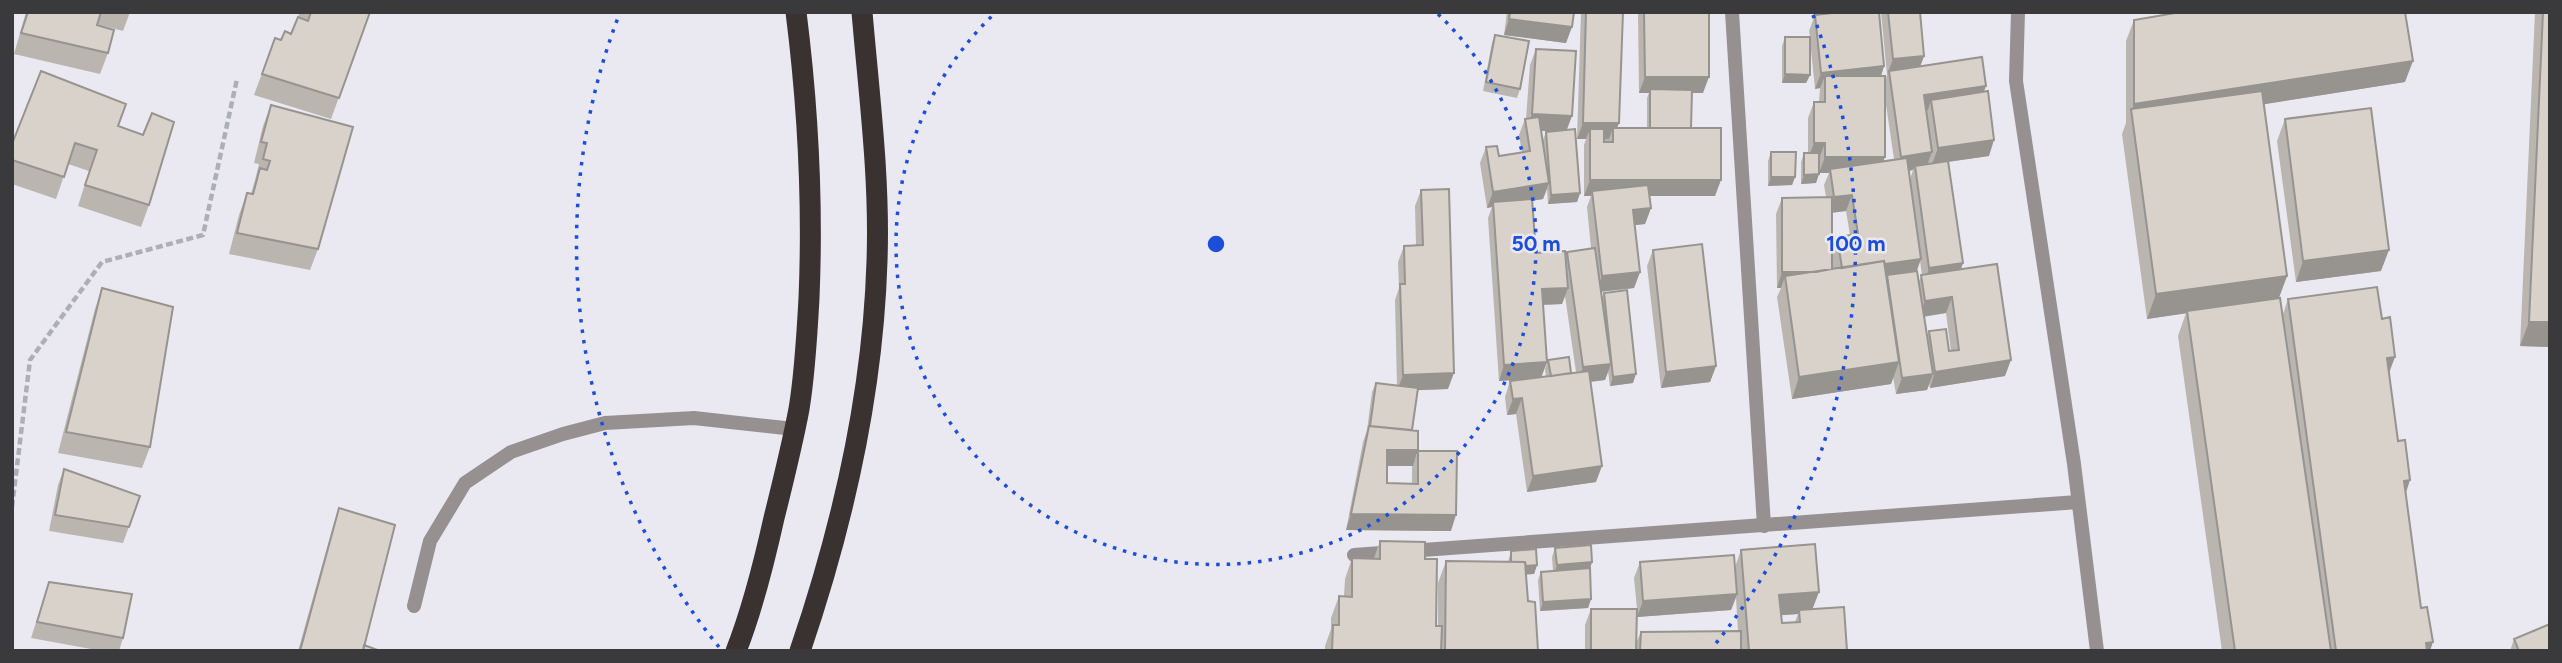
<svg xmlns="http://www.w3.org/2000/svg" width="2562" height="663" font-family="Figtree,sans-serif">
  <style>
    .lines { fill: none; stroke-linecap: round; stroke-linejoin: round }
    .path { stroke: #aeaeb5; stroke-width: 4.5; stroke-dasharray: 7 3.5; stroke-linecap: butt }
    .lane { stroke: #969190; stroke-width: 14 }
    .street { stroke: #969190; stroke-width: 14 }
    .highway { stroke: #393230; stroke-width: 21 }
    .wall { fill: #bab5af; fill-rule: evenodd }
    .shaded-wall { fill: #97938e }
    .building { fill: #d8d2cb; stroke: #97938e; stroke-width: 2 }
    .ring { fill: none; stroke: #1d4ed8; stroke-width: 3.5; stroke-dasharray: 3.5 7 }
    .centre { fill: #1d4ed8; stroke: #eae9f2; stroke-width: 3.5 }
    .ring-label { font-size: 21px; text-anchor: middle; font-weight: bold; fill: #1d4ed8; stroke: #eae9f2; stroke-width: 5; stroke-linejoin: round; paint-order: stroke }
  </style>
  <rect width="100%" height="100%" fill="#eae9f2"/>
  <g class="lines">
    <!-- path -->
    <path class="path" d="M12,507L30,360L102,262L203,235L237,79"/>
    <!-- lane -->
    <path class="lane" d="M414,606L430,541L465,483L511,452L563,434L605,423L694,418L794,429"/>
    <!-- street -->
    <path class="street" d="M1732,12L1764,526
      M2018,12L2016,81L2074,464L2097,651
      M1354,555L2078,502"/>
    <!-- highway -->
    <path class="highway" d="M736,651C753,608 764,563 774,518C783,482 792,446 799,409C805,373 807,335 809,298C813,203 808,107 796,12
      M800,651C843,525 873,395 877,261C880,178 869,95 862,12"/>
  </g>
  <!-- wall -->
  <path class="wall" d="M26,12H130L123,31L97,24L108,53L100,74L14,54Z
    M300,12H370L331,119L254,95L275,38L281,40L291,34Z
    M1507,12H1574L1566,43L1504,35Z
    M1581,12H1623L1617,128H1647V98L1649,93H1639L1638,12H1709L1703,93H1692L1691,128L1715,196H1650L1651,208L1645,224L1635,225L1640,272L1634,288L1601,292L1602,298L1604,293L1633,383L1610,386L1608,371L1605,380L1591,382L1596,482L1527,492L1516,414L1507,415L1505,397L1510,381L1530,379L1499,381L1488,218L1492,207L1487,208L1480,163L1486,147L1499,156L1522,153L1519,135L1525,119H1526L1530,65L1536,49L1567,130L1580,193L1577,202L1548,204L1547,189L1543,199L1532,201L1536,253L1566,256L1567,252L1591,248L1587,207L1591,196H1584V145L1586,139H1577ZM1541,131H1549L1546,132L1543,140ZM1565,296L1576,372L1571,373L1548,360L1545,369L1546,377H1541L1547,362L1543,305L1562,304Z
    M1818,12H1879L1884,66L1881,76L1885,83L1887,75L1881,12H1920L1924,56L1920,67L1984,92L1989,156L1948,162L1963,263L1961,269L2005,376L1930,388L1929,384L1927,390L1896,394L1893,377L1891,384L1792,399L1777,297L1781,288H1777L1776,214L1782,198L1826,197L1824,185L1829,173H1819L1816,183L1801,184V162L1804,153H1808V118L1814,102H1819L1820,88L1815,89L1810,40V75L1806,83H1782V46L1785,37H1810L1809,31L1815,15H1818ZM1885,98L1894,159L1883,161ZM1913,170L1910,179L1909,171ZM1846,211L1850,235L1837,237L1832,251V213ZM1920,261L1922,275L1919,281L1917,271ZM1946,313L1951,351H1949L1929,331L1927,337L1924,317Z
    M2535,12H2550V347L2520,346Z
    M2134,20L2405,82L2264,104L2287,276L2279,298L2283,314L2288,299L2389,373L2421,608L2430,651H2222L2178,336L2186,313L2147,319L2122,134L2126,123V41Z
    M1495,35L1520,89L1517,98L1483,91L1492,43Z
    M271,105L318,249L310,270L229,254L239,215L247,193L251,194L255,180L259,164L254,163L263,126Z
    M2285,119L2381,271L2296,282L2277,141Z
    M118,126L149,205L141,227L78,206L89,171L68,164L56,199L12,184V144Z
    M1771,152L1795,177L1792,185L1768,186V161Z
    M1421,190L1448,389L1417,390L1412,430L1413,466H1387V483H1412V467L1418,451L1451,531L1346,530L1363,442L1367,430L1372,392L1376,383L1397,386L1395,300L1399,288L1398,262L1404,246L1416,245L1415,206Z
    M1653,250L1716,366L1710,382L1661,388L1647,266Z
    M102,288L150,447L142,468L58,453L95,309Z
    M64,469L140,496L123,543L49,531L58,485Z
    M339,508L364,645L380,651H298L332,530Z
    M1380,541L1425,559L1436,626H1438V583L1446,561L1508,562L1511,551L1537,565L1534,574H1526L1528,601L1538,651H1325V646L1331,629V618L1339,596H1344L1345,579L1352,558H1374Z
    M1555,548L1592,562L1590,569L1591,599L1588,608L1540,611L1538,580L1541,572L1553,571L1552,557Z
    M1741,550L1812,609L1847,651H1585V625L1591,609H1637L1634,578L1640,562L1735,567ZM1736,598L1738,631L1641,632L1636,643L1637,611V617L1731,610ZM1798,614L1795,622L1782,623L1781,615Z
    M49,582L123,638L119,651H102L31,638Z
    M2514,639L2550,651H2510Z"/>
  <!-- shaded-wall -->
  <path class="shaded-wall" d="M1509,19L1572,27L1566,43L1504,35Z
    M1924,56L1918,72L1889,71L1887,75L1893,59Z
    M2413,61L2405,82L2133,125L2131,111L2134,104Z
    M1884,66L1879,82L1825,76L1820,88L1815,89L1821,73Z
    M1785,74L1810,75L1806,83H1782Z
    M1645,77H1709L1703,93H1650V89L1649,93H1639Z
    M1986,86L1980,102L1931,100L1928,110L1919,111L1924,95Z
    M1532,114L1572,116L1566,132L1526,130Z
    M1583,123H1619L1613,139V128L1609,139H1590V129L1586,139H1577Z
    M1994,140L1989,156L1932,164L1938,148Z
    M1814,143H1825L1819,159H1808Z
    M1932,152L1926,168L1915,166L1913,170L1895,173L1901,157Z
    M1825,157H1885L1879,173L1830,169L1829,173H1819Z
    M1819,174L1816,183L1801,184L1804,175Z
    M1771,177H1795L1792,185L1768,186Z
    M1590,180H1721L1715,196H1593L1592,191L1591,196H1584Z
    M1549,183L1543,199L1494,207L1493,202L1492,207L1487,208L1493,192Z
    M1580,193L1577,202L1548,204L1551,195Z
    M1852,195L1846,211L1828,213L1834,197Z
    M1651,208L1645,224L1627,226L1633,210Z
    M2389,250L2381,271L2296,282L2303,261Z
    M1921,259L1915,275L1888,279L1842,270Z
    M1963,263L1957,279L1924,284L1929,268Z
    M1640,272L1634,288L1596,292L1602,276Z
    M1782,272H1832L1785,276L1781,288H1777Z
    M2287,276L2278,300L2147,319L2156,294Z
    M1568,288L1562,304L1537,305L1542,289Z
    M1952,297L1946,313L1919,317L1925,301Z
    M2529,322H2550V347L2520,346Z
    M2395,357L2386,381L2387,358Z
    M2011,360L2005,376L1930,388L1935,372Z
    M1547,362L1541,378L1499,381L1504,365Z
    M1899,362L1891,384L1792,399L1799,377Z
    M1611,364L1605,380L1577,383L1583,367Z
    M1716,366L1710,382L1661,388L1666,372Z
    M1454,373L1448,389L1397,391L1403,375Z
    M1636,374L1633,383L1610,386L1613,377Z
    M1933,374L1927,390L1896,394L1902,378Z
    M1522,398L1516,414L1507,415L1513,399Z
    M1387,450H1418L1413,466H1381Z
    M1602,466L1596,482L1527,492L1533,476Z
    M2410,480L2402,505L2404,481Z
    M1351,514L1456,515L1451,531L1346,530Z
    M1592,562L1589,571L1554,574L1557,565Z
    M1537,565L1534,574L1509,576L1512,567Z
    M1819,592L1811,613L1799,610L1798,614L1772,616L1779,595Z
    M1737,594L1731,610L1637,617L1643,601Z
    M1591,599L1588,608L1540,611L1543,602Z
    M2433,642L2430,651H2423L2426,643Z"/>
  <!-- building -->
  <path class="building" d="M28,12H101L97,25L114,30L108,53L21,33Z
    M311,12H370L339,98L262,74L275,38L281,40L285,31L291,34L298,17L308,21Z
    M1510,12H1574L1572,27L1509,19Z
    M1586,12H1623L1619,123H1583Z
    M1644,12H1709V77H1645Z
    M1822,12H1841L1822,14Z
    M1841,12H1879L1884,66L1821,73L1815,15Z
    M1888,12H1920L1924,56L1893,59Z
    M2181,12H2405L2413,61L2134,104V20Z
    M2543,12H2550V322H2529Z
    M1495,35L1529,41L1520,89L1486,82Z
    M1785,37H1810V75L1785,74Z
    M1536,49L1576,51L1572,116L1532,114Z
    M1982,57L1986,86L1924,95L1932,152L1901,157L1889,71Z
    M41,71L126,104L118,126L143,135L152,113L174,122L149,205L85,185L97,150L75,143L64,177L12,160V144Z
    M1825,76H1885V157H1825V143H1814V102H1825Z
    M1650,89L1692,90L1691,128H1650Z
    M1988,91L1994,140L1938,148L1931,100Z
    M2262,91L2287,276L2156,294L2131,109Z
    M271,105L353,127L318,249L237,233L247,193L253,194L260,168L267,170L270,161L263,159L267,143L261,142Z
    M2371,108L2389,250L2303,261L2285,119Z
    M1539,117L1549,183L1493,192L1486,147L1497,146L1499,156L1530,151L1525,119Z
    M1613,128H1721V180H1590V129H1604V142H1613Z
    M1575,129L1580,193L1551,195L1546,132Z
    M1771,152H1796L1795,177H1771Z
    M1804,153H1819V174L1804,175Z
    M1907,158L1921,259L1885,264L1884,261L1842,268L1837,237L1858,234L1852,195L1834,197L1830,169Z
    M1948,161L1963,263L1929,268L1915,166Z
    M1648,185L1651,208L1633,210L1640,272L1602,276L1592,191Z
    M1449,189L1454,373L1403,375L1400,284H1405L1404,246L1423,245L1421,190Z
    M1832,197V269L1816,272H1782V198Z
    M1532,199L1536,253L1565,251L1568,288L1542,289L1547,362L1504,365L1493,202Z
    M1702,244L1716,366L1666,372L1653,250Z
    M1595,248L1611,364L1583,367L1567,252Z
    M1884,261L1899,362L1799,377L1785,276Z
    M1997,264L2011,360L1935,372L1929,331L1946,329L1949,351L1959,350L1952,297L1925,301L1921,275Z
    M1917,271L1933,374L1902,378L1887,275Z
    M2377,287L2382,319L2390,317L2395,357L2387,358L2398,441L2405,440L2410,480L2404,481L2421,608L2427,607L2433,642L2426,643L2427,651H2336L2288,299Z
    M102,288L173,307L150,447L66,432Z
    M1627,290L1636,374L1613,377L1604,293Z
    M2280,298L2331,651H2235L2187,311Z
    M1569,357L1571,373L1551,376L1548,360Z
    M1589,371L1602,466L1533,476L1522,398L1513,399L1510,381Z
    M1376,383L1418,388L1412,430L1370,426Z
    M1369,426L1418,431V450H1387V483L1418,484V451H1457L1456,515L1351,514Z
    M64,469L140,496L129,527L55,515Z
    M339,508L395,525L363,651H300Z
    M1380,541L1425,542V559H1437L1436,626H1442L1441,651H1332L1333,625H1339V596L1352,597V558L1380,559Z
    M1815,544L1819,592L1779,595L1782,623L1800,622L1799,610L1844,607L1847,651H1749L1741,550Z
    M1591,545L1592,562L1557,565L1555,548Z
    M1536,549L1537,565L1526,566L1525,562H1511V551Z
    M1734,555L1737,594L1643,601L1640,562Z
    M1446,561L1525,562L1528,601L1535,602L1538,651H1445Z
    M1590,568L1591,599L1543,602L1541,572Z
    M49,582L132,594L123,638L37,622Z
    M1591,609H1637L1636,651H1591Z
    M2550,624V651H2519L2514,639Z
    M1741,631V651H1640L1641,632Z
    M364,645L380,651H363Z"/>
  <!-- distance rings -->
  <g class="ring">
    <path d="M1438 14A320 320 0 1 1 994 14"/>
    <path d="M719 647A640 640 0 0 1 619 15M1813 15A640 640 0 0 1 1713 647"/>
  </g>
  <circle cx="1216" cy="244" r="10" class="centre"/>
  <g class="ring-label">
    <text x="1536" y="251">50 m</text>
    <text x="1856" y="251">100 m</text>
  </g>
  <!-- border -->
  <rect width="2562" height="663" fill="none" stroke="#3a3a3d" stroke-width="28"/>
</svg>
